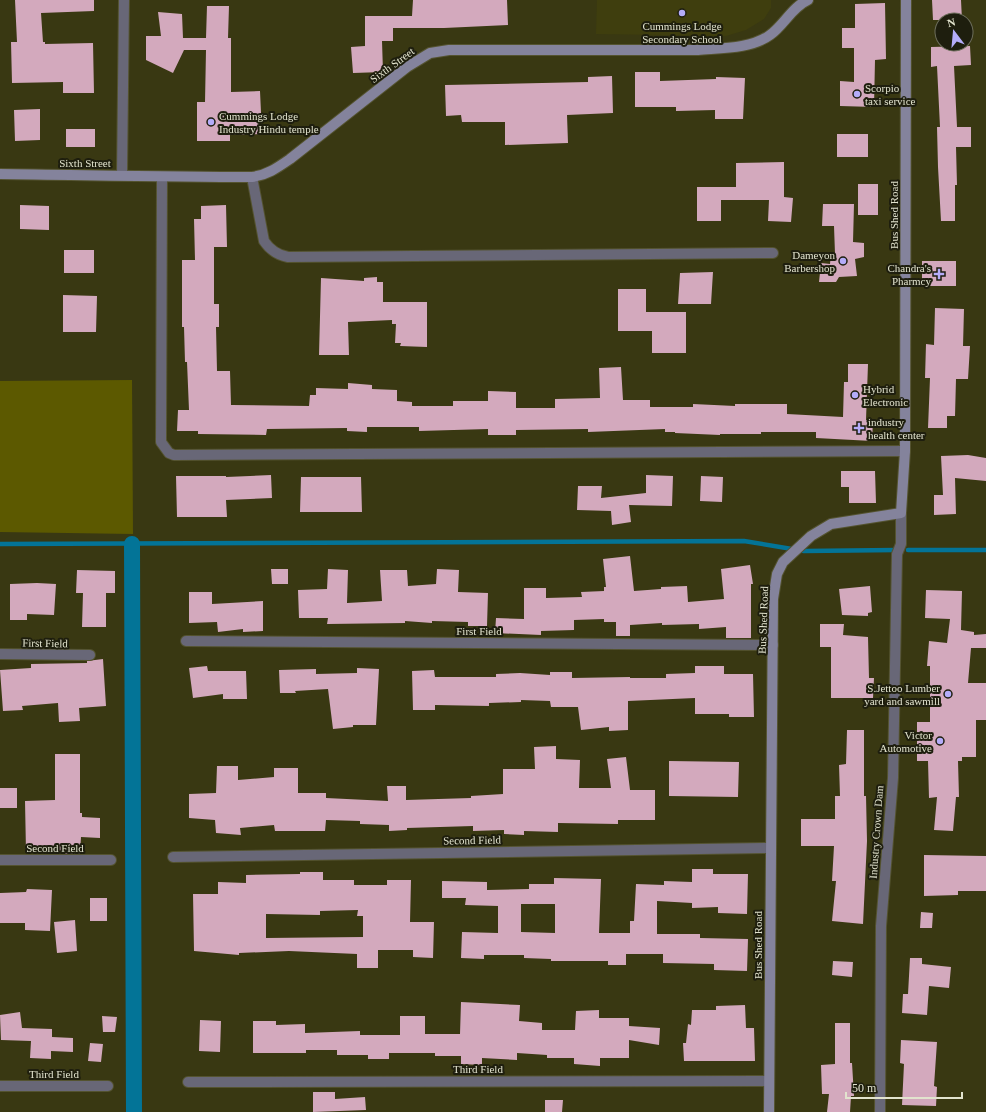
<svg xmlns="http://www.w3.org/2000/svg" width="986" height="1112" font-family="Georgia,serif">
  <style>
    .built { fill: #3f3e0e }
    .green { fill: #5c5900 }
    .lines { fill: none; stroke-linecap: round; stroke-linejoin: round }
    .stream { stroke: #037497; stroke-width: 4.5 }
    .canal { stroke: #037497; stroke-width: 16 }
    .building { fill: #d3a9bd; fill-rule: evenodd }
    .street-casing { stroke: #545330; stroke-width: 12 }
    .secondary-casing { stroke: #545330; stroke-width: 12 }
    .street { stroke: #686777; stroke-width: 10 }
    .secondary { stroke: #84839c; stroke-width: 10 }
    .poi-dot { fill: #b4acf9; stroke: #1e1e0e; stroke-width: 1.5 }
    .labels { text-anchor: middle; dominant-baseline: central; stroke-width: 4; stroke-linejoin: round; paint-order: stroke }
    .poi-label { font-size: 11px; fill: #e2e3ce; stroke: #1e1e0e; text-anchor: start }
    .street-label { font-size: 11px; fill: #e2e3ce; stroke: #1e1e0e }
  </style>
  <rect width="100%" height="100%" fill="#393812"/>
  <!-- built -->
  <path class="built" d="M597,0H771V8L764,19L746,30L726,36L596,34Z"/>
  <!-- green -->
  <path class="green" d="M132,380L133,534L0,532V381Z"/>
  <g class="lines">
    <!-- stream -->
    <path class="stream" d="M0,544L744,541L804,551L896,550
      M908,550H986"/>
    <!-- canal -->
    <path class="canal" d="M132,544L134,1112"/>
  </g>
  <!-- building -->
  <path class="building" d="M15,0H94V11L41,13L43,42H45V44L93,43L94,93H63V82L12,83L11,42H17Z
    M413,0H507L508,25L444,28H393V41H382L383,72L353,73L351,47L365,46V16H412Z
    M932,0H961L962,20H933Z
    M885,3L886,59L875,60L874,107L840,106V81L854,82V48H842V28H855V4Z
    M207,6H229L228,38H231V92L260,91L262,134L230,135V141H197V102H205L206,50H184L173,73L146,60V36H161L158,12L182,14L183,38H206Z
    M970,46L971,65L954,66L957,127H971V147H956L957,185H955V221H941L938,167L937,127H940L937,66L931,67V47Z
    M635,72H660V81L716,79V77L745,78L743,119H715V110L676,111V107H635Z
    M612,76L613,113L567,115L568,143L505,145V122H462L461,115L446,116L445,85L588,82V77Z
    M40,109V140L15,141L14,110Z
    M66,129H95V147H66Z
    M837,134H868V157H837Z
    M784,162V197L793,198L791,222L768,221L769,200H721V221H697V187H736V163Z
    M858,184H878V215H858Z
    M823,204H854L853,242L864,243V257L855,259L857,276L839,277L836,282H819L821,263L830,264L831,253L835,254L834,226H822Z
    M20,205L49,206V230L20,229Z
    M226,205L227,247H214V304H219V327H216L217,371H230L231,405L309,406L310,395H316V388L348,389V383L372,385V389L397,390V401L412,402V406H453V401H488V391L516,392V408H555V399L600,398L599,368L621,367L623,400H650V407H693V404L735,406V404H787V414L843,417L844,382H848V364H868L866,420H873L872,441L816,438V432H761V434H720V435L675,433V432H665V429L588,432V429L516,430V435H488V429L419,431V427H367V432L347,431V428L267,429L266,435L198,434V431H177L178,410H189L187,362H185L184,327H182V260H195L194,219H201V206Z
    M64,250H94V273H64Z
    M922,261H956V286H922Z
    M713,272L711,304H678L680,273Z
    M377,277V282H383V302H427V347L400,346L401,343H395L396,324H392V320L348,322L349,355H319L321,278L364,281V278Z
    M618,289H646V312H686V353H652V331H618Z
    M63,295L97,296L96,332H63Z
    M935,308L964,309L963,346H970L968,379H956L955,416H947V428H928L930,378H925L926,344L934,345Z
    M968,455L986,458V481L955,478L956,514L934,515V495H943L941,456Z
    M841,471H875L876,503H849V487H841Z
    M271,475L272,498L226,500L227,517H177L176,476H226V477Z
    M646,475L673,476L672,506L629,505L631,522L612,525L611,511L577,510L578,486H602L601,498L646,493Z
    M701,476L723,477L722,502L700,501Z
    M301,477H361L362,512H300Z
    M630,556L634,591L661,589V587L687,586L688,602L724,599L721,569L750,565L753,584H751V638H726V627L699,629V624L662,625V623L630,625V636H616V622H604V619L574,620V630L541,631V635L495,633L496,618L524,619V588H546V598L582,597L581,592L604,591V587H606L603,559Z
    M271,569H288V584H272Z
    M328,569L348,570L347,603L382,601L380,570H407L408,586L436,584L437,569L459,570L458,592L488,593L487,626H468V622L432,621V623L405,621V623L327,624L328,618H299L298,590L327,589Z
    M77,570L115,571V593H106V627H82L83,593H76Z
    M37,583L56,584L54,615L27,614V620H10V584Z
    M870,586L872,612L868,613V616L842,615L839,589Z
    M926,590L962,591L961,630L974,632V635L986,634V648H971L968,683H986V720H976V757H962V761H958L959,797H956L953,831L934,830L937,797L929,798L928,761H917V722H930V666H927L929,641L947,643L950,619L925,618Z
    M189,592H212V604L263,601V631L243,632V629L218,632L217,622L189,623Z
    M820,624H844L843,635L868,637L869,678H874L873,698H831V647H820Z
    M103,659L106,706L79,708L80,721L59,722L58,703L22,706L23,710L3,711L0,670L31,668V664L87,663V661Z
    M207,666L208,671H246L247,699H223V694L193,698L189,668Z
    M695,666H724V674H753L754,717H729V714H695V698L628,701V730L609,731V727L581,730L578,707H551L550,701L521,700V702L489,703V706L435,705V710H413L412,671L434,670L435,677H496V674L520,673L550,675V672H572V678L630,677V678H666V674L695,673Z
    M357,668L379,669L376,725H353V727L333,729L328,689L295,691L296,693H280L279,670L316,669V674L357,673Z
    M847,730H864V796H866L867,841L863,924L832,921L836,881H832L834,846H801V819H835V796H840L839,765L846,764Z
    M556,746V759L580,760L579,788H611L607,759L626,757L630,790H655V820H618V824L558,823V832L524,831V835L504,834V830L473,831V826L407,828V830L389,831V825L360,824V821L326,820L325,831H275L274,825L240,828L241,835L216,833L215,820L189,818V794L216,793L217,766H238V780L274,777V768H298V793H326V798L388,801L387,786H406V800L471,798V796L503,794V769H535L534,747Z
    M55,754H80V813H82V817L100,818V838L81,837L80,854H65V851L26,852L25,801L55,800Z
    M669,761L739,762L738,797L669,796Z
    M0,788H17V808H0Z
    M924,855L986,856V891H958V895L924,896Z
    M692,869H713V874H748L747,914L718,913V907L692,908V903L657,901V934H700V938L748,939L747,971L714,970V964L663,963V954H626V965H608V961H551V959L524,958V955H484V959L461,958L462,932L498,933V906L465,905L466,898H442V881L487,882V890L529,889V884H554V878L601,879L599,933H630V921H634L636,884L664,885V881L692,882ZM521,904H555V933L521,932Z
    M300,872H323V880H354V885H387V880H411L410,922H434L433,958L413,957V950H378V968H357V954L289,951L239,953V955L194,951L193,894H218V882L246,883V875L300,874ZM358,910L357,916H363V937L266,938V914L320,915V911Z
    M27,889L52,890L50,931L25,930V923H0V893L26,892Z
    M90,898H107V921H90Z
    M921,912L933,913L932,928H920Z
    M75,920L77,951L57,953L54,922Z
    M910,958H922V964L951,967L949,988L929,986L927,1015L902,1013L903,994H908Z
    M833,961L853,962L852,977L832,975Z
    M461,1002L520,1005L519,1021L542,1023V1030H575L576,1011L599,1010V1018H629V1026L660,1028L659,1045L629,1040V1058H600V1066L574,1064V1058H547V1055L517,1053V1060L482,1058V1065L461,1064V1056H435V1053H389V1059H368V1055H337V1050H306V1053H253V1021H276V1025L305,1024V1033L360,1031V1035H400V1016H425V1034H460Z
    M745,1005L746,1028H754L755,1061H684L683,1043H686L688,1024L691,1025L692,1010H716V1006Z
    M20,1012L22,1028L52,1029V1037L73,1038V1052L51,1051V1059L30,1058L31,1041L1,1040L0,1015Z
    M102,1016L117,1017L115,1032H103Z
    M200,1020L221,1021L220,1052L199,1051Z
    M835,1023H850V1063H852L854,1096H851L850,1112H827L829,1094H822L821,1065L835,1064Z
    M901,1040L937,1042L934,1086L937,1087L936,1106L902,1105L904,1064L900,1063Z
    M90,1043L103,1044L101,1062L88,1061Z
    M313,1092H335V1099L365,1097L366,1110L313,1112Z
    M545,1100H563L562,1112H545Z"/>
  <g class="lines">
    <!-- street casing -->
    <g class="street-casing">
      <path id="street" d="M122,175L124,0
        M162,177L161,442L169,453L174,455L905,451
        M252,177L264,241C270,250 277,255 288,257L773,253
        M186,641L773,645
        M0,654L90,655
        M173,857L770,848
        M0,860H111
        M188,1082L769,1081
        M0,1086H108
        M880,1112L881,926L893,778L897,554L901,544V513"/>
    </g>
    <!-- secondary casing -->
    <g class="secondary-casing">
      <path id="secondary" d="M0,174C84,175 168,177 252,177C267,175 277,168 290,159L407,67L430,53L449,50H698C720,48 751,49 770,35C784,25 792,7 808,0
        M769,1112L773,599L777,574L783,562L811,536L831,524L901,513L905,451L906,0"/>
    </g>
    <!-- street -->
    <use href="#street" class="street"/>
    <!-- secondary -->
    <use href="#secondary" class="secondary"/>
  </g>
  <!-- markers -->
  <g class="poi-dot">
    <circle cx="682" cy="13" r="4"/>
    <circle cx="857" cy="94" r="4"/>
    <circle cx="211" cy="122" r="4"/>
    <circle cx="843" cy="261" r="4"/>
    <path d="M937 268h4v4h4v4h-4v4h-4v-4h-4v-4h4z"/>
    <circle cx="855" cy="395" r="4"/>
    <path d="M857 422h4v4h4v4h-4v4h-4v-4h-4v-4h4z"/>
    <circle cx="948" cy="694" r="4"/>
    <circle cx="940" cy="741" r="4"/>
  </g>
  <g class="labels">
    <!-- poi labels -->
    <g class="poi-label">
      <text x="682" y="26" text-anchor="middle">Cummings Lodge<tspan x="682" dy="13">Secondary School</tspan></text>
      <text x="865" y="88">Scorpio<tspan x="865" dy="13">taxi service</tspan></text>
      <text x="219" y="116">Cummings Lodge<tspan x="219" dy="13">Industry Hindu temple</tspan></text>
      <text x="835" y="255" text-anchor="end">Dameyon<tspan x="835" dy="13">Barbershop</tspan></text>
      <text x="931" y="268" text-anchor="end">Chandra's<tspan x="931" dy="13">Pharmcy</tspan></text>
      <text x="863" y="389">Hybrid<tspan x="863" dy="13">Electronic</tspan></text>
      <text x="868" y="422">industry<tspan x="868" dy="13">health center</tspan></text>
      <text x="940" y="688" text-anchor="end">S.Jettoo Lumber<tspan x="940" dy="13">yard and sawmill</tspan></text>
      <text x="932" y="735" text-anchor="end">Victor<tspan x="932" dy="13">Automotive</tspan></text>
    </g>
    <!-- street labels -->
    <g class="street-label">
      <text transform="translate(392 65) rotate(-36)">Sixth Street</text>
      <text x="85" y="163">Sixth Street</text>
      <text transform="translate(894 215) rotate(-90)">Bus Shed Road</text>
      <text transform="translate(763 620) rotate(-88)">Bus Shed Road</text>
      <text x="479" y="631">First Field</text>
      <text transform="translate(45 643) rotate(1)">First Field</text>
      <text transform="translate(876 832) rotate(-86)">Industry Crown Dam</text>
      <text transform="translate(472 840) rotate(-1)">Second Field</text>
      <text x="55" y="848">Second Field</text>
      <text transform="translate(758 945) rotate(-90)">Bus Shed Road</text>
      <text x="478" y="1069">Third Field</text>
      <text x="54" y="1074">Third Field</text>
    </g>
  </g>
  <!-- north arrow -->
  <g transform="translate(954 32) rotate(344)"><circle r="19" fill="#1e1e0e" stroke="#6c6d5b"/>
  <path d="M0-3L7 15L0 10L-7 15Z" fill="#b4acf9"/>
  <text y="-6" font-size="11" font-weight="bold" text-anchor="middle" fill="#e2e3ce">N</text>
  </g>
  <!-- scale -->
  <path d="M846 1092v6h116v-6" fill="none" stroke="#e2e3ce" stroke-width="2"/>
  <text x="852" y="1092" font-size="12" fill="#e2e3ce" stroke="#1e1e0e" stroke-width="3" paint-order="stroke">50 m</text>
</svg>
